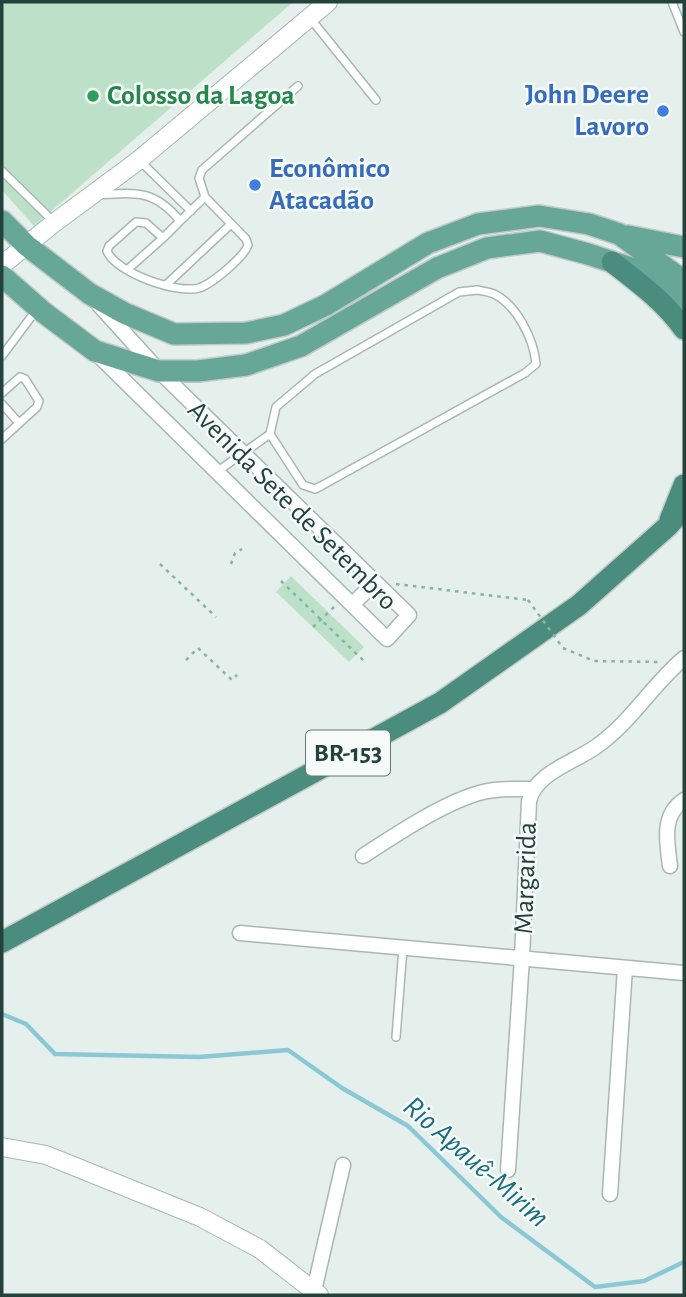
<svg xmlns="http://www.w3.org/2000/svg" width="686" height="1297" font-family="'Alegreya Sans',sans-serif">
  <style>
    .green { fill: #bde1c8 }
    .lines { fill: none; stroke-linecap: round; stroke-linejoin: round }
    .stream { stroke: #8bc8d6; stroke-width: 4.5 }
    .service-casing { stroke: #a7b8b3; stroke-width: 10 }
    .minor-casing { stroke: #a7b8b3; stroke-width: 17 }
    .tertiary-casing { stroke: #a7b8b3; stroke-width: 20 }
    .primary-casing { stroke: #c1cac8; stroke-width: 24 }
    .trunk-casing { stroke: #c1cac8; stroke-width: 24 }
    .path { stroke: #84b4a7; stroke-width: 2.5; stroke-dasharray: 3.5 5; stroke-linecap: butt }
    .service { stroke: #fff; stroke-width: 7 }
    .minor { stroke: #fff; stroke-width: 14 }
    .tertiary { stroke: #fff; stroke-width: 18 }
    .primary { stroke: #67a798; stroke-width: 21 }
    .trunk { stroke: #4a8c7e; stroke-width: 21 }
    .path-bridge { stroke: #84b4a7; stroke-width: 2.5; stroke-dasharray: 3.5 5; stroke-linecap: butt }
    .leisure-dot { fill: #2e9e5b; stroke: #f6fbf9; stroke-width: 2.5 }
    .shop-dot { fill: #3f7fe0; stroke: #f6fbf9; stroke-width: 2.5 }
    .labels { text-anchor: middle; dominant-baseline: central; stroke-width: 5; stroke-linejoin: round; paint-order: stroke }
    .shield { fill: #f6fbf9; stroke: #627a74; stroke-width: 2 }
    .shield-label { font-size: 26px; font-weight: bold; fill: #23423b }
    .shop-label { font-size: 28px; font-weight: bold; fill: #366cbe; stroke: #f6fbf9; text-anchor: end }
    .leisure-label { font-size: 28px; font-weight: bold; fill: #27864d; stroke: #f6fbf9; text-anchor: start }
    .street-label { font-size: 28px; fill: #23423b; stroke: #f6fbf9 }
    .water-label { font-size: 30px; font-style: italic; fill: #186d82; stroke: #f6fbf9 }
  </style>
  <rect width="100%" height="100%" fill="#e5efeb"/>
  <!-- green -->
  <path class="green" d="M2,2H293L34,226L2,190Z
    M291,576L364,647L349,662L276,592Z"/>
  <g class="lines">
    <!-- stream -->
    <path class="stream" d="M2,1014L26,1024L55,1054L199,1057L288,1050L342,1088L408,1126L501,1217L595,1287L644,1281L684,1262"/>
    <!-- service casing -->
    <g class="service-casing">
      <path id="service" d="M672,2L684,32
        M310,18L376,100
        M139,160L191,211
        M2,171L54,222
        M99,195C136,192 155,190 180,221L163,238L146,223L136,222L109,246L107,251C116,273 177,294 199,288C212,284 244,257 248,245L246,239L205,197L199,178L202,170L298,86
        M180,221L205,197
        M127,270L163,238
        M167,284L231,224
        M477,290C482,291 489,292 494,294C517,305 534,340 536,364L525,373L321,486L315,489L303,485L270,434L276,407L315,374L459,292Z
        M2,356L37,309
        M2,393L20,377L25,379L39,401L37,407L2,439
        M2,404L19,423
        M218,471L270,434
        M396,1037L403,948"/>
    </g>
    <!-- minor casing -->
    <g class="minor-casing">
      <path id="minor" d="M98,355L387,639L409,615L159,371L99,305
        M353,604L375,582
        M363,856C395,835 446,801 483,792C499,788 515,789 531,789
        M670,866C667,842 661,815 684,800
        M240,933L684,973
        M508,1170L522,958L529,801C535,773 575,762 597,746C631,722 652,685 684,658
        M610,1194L625,968
        M313,1295L343,1165"/>
    </g>
    <!-- tertiary casing -->
    <g class="tertiary-casing">
      <path id="tertiary" d="M2,265L54,223L139,160L328,2
        M2,1147L46,1155L200,1217L260,1249L319,1295"/>
    </g>
    <!-- primary casing -->
    <g class="primary-casing">
      <path id="primary" d="M2,221L26,245L90,294L124,313L174,334L246,333L284,325L326,305L428,243L478,224L539,216L589,224L619,234L684,281
        M628,236L684,247
        M2,276L43,312L95,351L159,371H198L246,365L301,346L437,268L487,248L540,241L588,254L634,269L684,301"/>
    </g>
    <!-- trunk casing -->
    <g class="trunk-casing">
      <path id="trunk" d="M612,262C638,282 665,302 684,329
        M670,520L684,485
        M2,942L440,703L579,605L668,526L684,508"/>
    </g>
    <!-- path -->
    <path class="path" d="M160,564L216,617
      M231,564L235,553L242,549
      M281,581L365,662
      M396,584L528,600
      M313,627L335,606
      M563,648L594,661L659,662
      M186,660L198,648L232,680L237,675"/>
    <!-- service -->
    <use href="#service" class="service"/>
    <!-- minor -->
    <use href="#minor" class="minor"/>
    <!-- tertiary -->
    <use href="#tertiary" class="tertiary"/>
    <!-- primary -->
    <use href="#primary" class="primary"/>
    <!-- trunk -->
    <use href="#trunk" class="trunk"/>
    <!-- path-bridge -->
    <path class="path-bridge" d="M528,600L563,648"/>
  </g>
  <!-- markers -->
  <circle class="leisure-dot" cx="93" cy="96" r="7"/>
  <g class="shop-dot">
    <circle cx="663" cy="111" r="7"/>
    <circle cx="255" cy="185" r="7"/>
  </g>
  <g class="labels">
    <!-- shield labels -->
    <rect class="shield" x="306" y="730.5" width="84" height="45" rx="5"/>
    <g class="shield-label">
      <text x="348" y="753">BR-153</text>
    </g>
    <!-- shop labels -->
    <g class="shop-label">
      <text x="649" y="95">John Deere<tspan x="649" dy="32">Lavoro</tspan></text>
      <text x="269" y="169" text-anchor="start">Econômico<tspan x="269" dy="32">Atacadão</tspan></text>
    </g>
    <!-- leisure labels -->
    <g class="leisure-label">
      <text x="107" y="96">Colosso da Lagoa</text>
    </g>
    <!-- street labels -->
    <g class="street-label">
      <text transform="translate(292 506) rotate(45)">Avenida Sete de Setembro</text>
      <text transform="translate(526 878) rotate(-88)">Margarida</text>
    </g>
    <!-- water labels -->
    <g class="water-label">
      <text transform="translate(476 1162) rotate(41)">Rio Apauê-Mirim</text>
    </g>
  </g>
  <!-- border -->
  <rect width="686" height="1297" fill="none" stroke="#23423b" stroke-width="7"/>
</svg>
